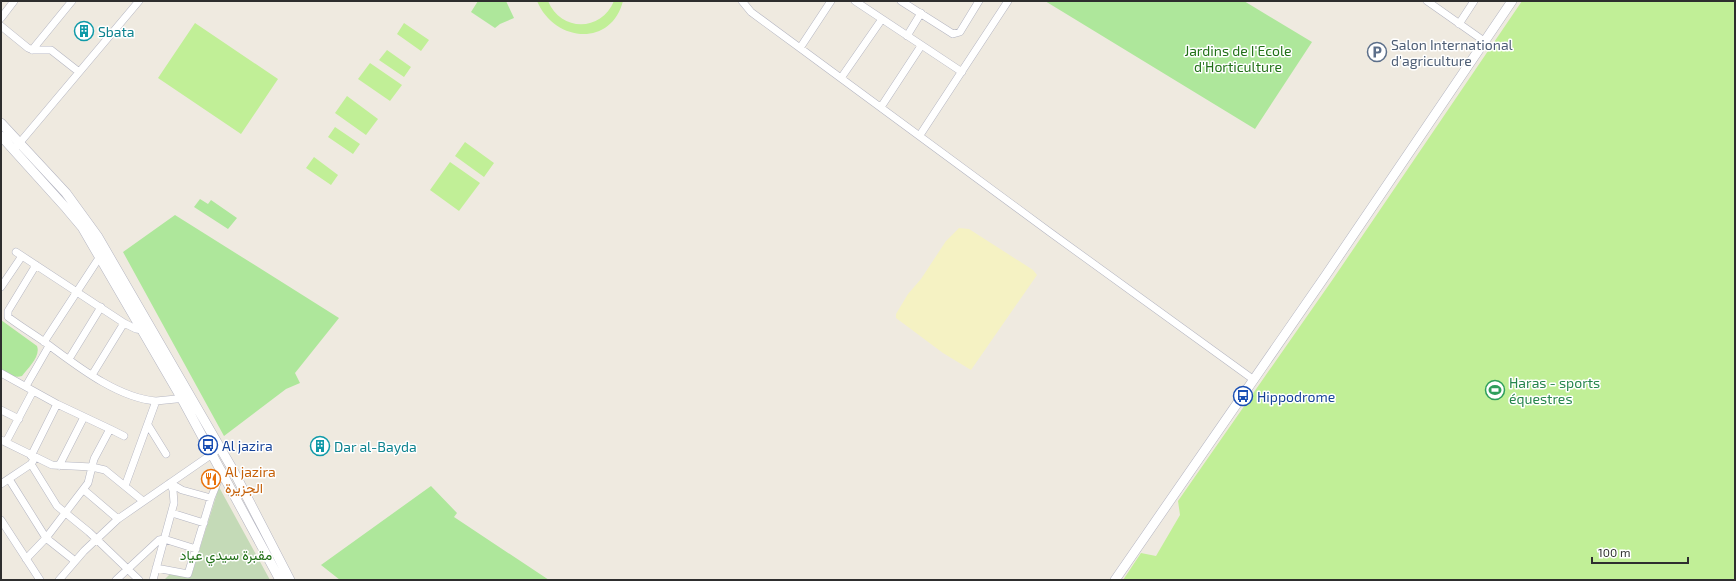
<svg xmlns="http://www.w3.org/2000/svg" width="1736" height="581" font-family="'Exo 2',Vazirmatn,sans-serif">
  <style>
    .green { fill: #aee79b }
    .sand { fill: #f5f2c3 }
    .cemetery { fill: #c4dab7 }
    .pitch { fill: #c1ef97 }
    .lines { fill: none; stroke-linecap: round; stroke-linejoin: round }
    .minor-casing { stroke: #b4b5c1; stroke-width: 8 }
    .secondary-casing { stroke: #b4b5c1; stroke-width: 10 }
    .minor { stroke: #fff; stroke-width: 7 }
    .secondary { stroke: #fff; stroke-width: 9 }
    .labels { text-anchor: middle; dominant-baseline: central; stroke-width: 3; stroke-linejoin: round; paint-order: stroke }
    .culture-label { font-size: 14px; fill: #0d838f; stroke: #fff; text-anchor: start }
    .service-label { font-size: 14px; fill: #4e5e75; stroke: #fff; text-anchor: start }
    .park-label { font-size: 14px; fill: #227118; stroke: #fff }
    .leisure-label { font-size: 14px; fill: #27864d; stroke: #fff; text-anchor: start }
    .transit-label { font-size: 14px; fill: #164399; stroke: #fff; text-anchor: start }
    .food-label { font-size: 14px; fill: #c56008; stroke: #fff; text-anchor: start }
  </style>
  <rect width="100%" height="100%" fill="#efeae0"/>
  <!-- green -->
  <path class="green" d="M478,1H506L514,18L500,24L495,28L471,12Z
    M1045,1H1244L1312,42L1255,129Z
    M200,199L208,204L211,200L237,218L228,229L194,207Z
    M175,215L339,318L295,373L300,383L286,389L224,436L123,252Z
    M1,320L37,346C41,356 28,368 22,376C14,379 8,373 1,369Z
    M431,486L457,513L454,517L549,580H340L321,565Z"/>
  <!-- sand -->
  <path class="sand" d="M959,228L969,229L1033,270L1037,275L971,370L943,353L896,318V314L908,294L921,279L946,241Z"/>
  <!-- cemetery -->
  <path class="cemetery" d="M219,487L270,580H164L171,573L191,577Z"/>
  <!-- pitch -->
  <path class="pitch" d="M537,1H548C561,32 601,32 614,1H623C611,48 554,42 537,1Z
    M1522,1H1735V580H1123L1141,553L1156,556L1180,515L1178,501L1333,279Z
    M195,23L278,79L241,134L158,78Z
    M404,23L429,40L421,51L397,34Z
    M387,50L411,67L404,77L379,60Z
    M370,63L402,85L390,101L358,79Z
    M347,96L378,119L366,135L335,113Z
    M335,127L360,144L353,154L328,137Z
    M465,142L494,163L484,177L455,156Z
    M314,157L338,175L331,185L306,168Z
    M450,162L480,183L459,211L430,190Z"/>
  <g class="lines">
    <!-- minor casing -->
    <g class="minor-casing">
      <path id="minor" d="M742,1L751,12L800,48L1051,233L1254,380
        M855,1L962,72
        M901,1L953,34L960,32L979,1
        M1427,1L1484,41
        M1,18L14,1
        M1459,24L1474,1
        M1,26L28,48L33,50H51L79,72
        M907,36L921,13
        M800,48L831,1
        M32,50L72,1
        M841,78L882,19
        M881,107L921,46
        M920,135L1008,1
        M17,146L139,1
        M16,252L124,323L136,329L143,330
        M36,265L8,311V317C20,326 33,334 46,343C76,365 117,398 156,401
        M1,287L22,256
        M44,342L97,261L101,259
        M69,359L101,307
        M1,373L57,404L110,429L94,459L88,483L46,538L26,559
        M92,375L124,323
        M26,386L49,346
        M1,410L19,419
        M148,425L166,454
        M110,429L124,436
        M1,440L52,465L92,467L105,470L143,501
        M6,442L33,391
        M31,456L57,404
        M31,464L57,506L89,532L139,580
        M59,466L84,417
        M9,479L46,538L75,561
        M170,483L182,490L211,498
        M1,484L31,464L33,461
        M125,486L156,401L186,398
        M84,490L118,519
        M172,513L204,523
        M1,520L40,580
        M156,568L188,574L211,498L222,471
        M59,580L84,551L118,519L215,452
        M116,580L159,540L164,539L196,549
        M153,580L174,503L173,490L170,483"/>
    </g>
    <!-- secondary casing -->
    <g class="secondary-casing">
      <path id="secondary" d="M1,123L66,193L98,237L233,470L290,580
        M1,136L66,208L82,227L182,399L280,580
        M1115,580L1326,275L1512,1"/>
    </g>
    <!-- minor -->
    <use href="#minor" class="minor"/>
    <!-- secondary -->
    <use href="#secondary" class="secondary"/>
  </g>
  <!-- icons -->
  <defs>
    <g id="building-ring" transform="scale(1)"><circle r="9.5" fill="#fff" stroke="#0f9aa8" stroke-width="1.5"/><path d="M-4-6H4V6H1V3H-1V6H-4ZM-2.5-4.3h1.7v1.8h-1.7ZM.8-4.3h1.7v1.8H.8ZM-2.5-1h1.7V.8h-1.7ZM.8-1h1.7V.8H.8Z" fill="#0f9aa8"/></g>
    <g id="parking-ring" transform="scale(1)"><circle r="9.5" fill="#fff" stroke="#5c6f8a" stroke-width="1.5"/><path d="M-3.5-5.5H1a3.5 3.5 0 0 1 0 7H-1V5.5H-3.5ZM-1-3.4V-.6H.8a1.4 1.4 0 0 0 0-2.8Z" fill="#5c6f8a"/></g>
    <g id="stadium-ring" transform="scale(1)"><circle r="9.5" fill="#fff" stroke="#2e9e5b" stroke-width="1.5"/><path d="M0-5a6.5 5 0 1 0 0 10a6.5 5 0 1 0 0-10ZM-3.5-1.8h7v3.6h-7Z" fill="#2e9e5b"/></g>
    <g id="bus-ring" transform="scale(1)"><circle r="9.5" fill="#fff" stroke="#1a4fb4" stroke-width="1.5"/><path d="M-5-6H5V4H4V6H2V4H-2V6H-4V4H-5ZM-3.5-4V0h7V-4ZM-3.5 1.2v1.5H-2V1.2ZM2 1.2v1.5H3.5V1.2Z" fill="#1a4fb4"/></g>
    <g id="restaurant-ring" transform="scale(1)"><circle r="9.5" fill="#fff" stroke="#e8710a" stroke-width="1.5"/><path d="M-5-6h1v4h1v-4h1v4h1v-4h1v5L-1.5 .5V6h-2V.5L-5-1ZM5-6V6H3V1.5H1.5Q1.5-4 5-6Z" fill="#e8710a"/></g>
  </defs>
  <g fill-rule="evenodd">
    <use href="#building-ring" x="84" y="31"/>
    <use href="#parking-ring" x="1377" y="52"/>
    <use href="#stadium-ring" x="1495" y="390"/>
    <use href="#bus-ring" x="1243" y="396"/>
    <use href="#bus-ring" x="208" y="445"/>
    <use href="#building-ring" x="320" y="446"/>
    <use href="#restaurant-ring" x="211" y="479"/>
  </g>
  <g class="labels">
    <!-- culture labels -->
    <g class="culture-label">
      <text x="98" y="31">Sbata</text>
      <text x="334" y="446">Dar al-Bayda</text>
    </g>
    <!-- service labels -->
    <g class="service-label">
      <text x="1391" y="44">Salon International<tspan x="1391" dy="16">d'agriculture</tspan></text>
    </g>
    <!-- park labels -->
    <g class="park-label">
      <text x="1238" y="50">Jardins de I'Ecole<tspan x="1238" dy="16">d'Horticulture</tspan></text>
      <text x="226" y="554">مقبرة سيدي عياد</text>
    </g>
    <!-- leisure labels -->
    <g class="leisure-label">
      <text x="1509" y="382">Haras - sports<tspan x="1509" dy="16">équestres</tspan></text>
    </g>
    <!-- transit labels -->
    <g class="transit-label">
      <text x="1257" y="396">Hippodrome</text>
      <text x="222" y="445">Al jazira</text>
    </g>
    <!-- food labels -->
    <g class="food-label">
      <text x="225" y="471">Al jazira<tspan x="225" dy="16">الجزيرة</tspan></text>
    </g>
  </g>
  <!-- border -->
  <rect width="1736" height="581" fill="none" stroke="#2e2e2e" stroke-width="4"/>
  <!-- scale -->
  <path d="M1592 557v6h96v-6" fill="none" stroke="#2e2e2e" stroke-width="2"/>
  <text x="1598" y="557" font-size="12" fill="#2e2e2e" stroke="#ffffff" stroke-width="3" paint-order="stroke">100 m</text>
</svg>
